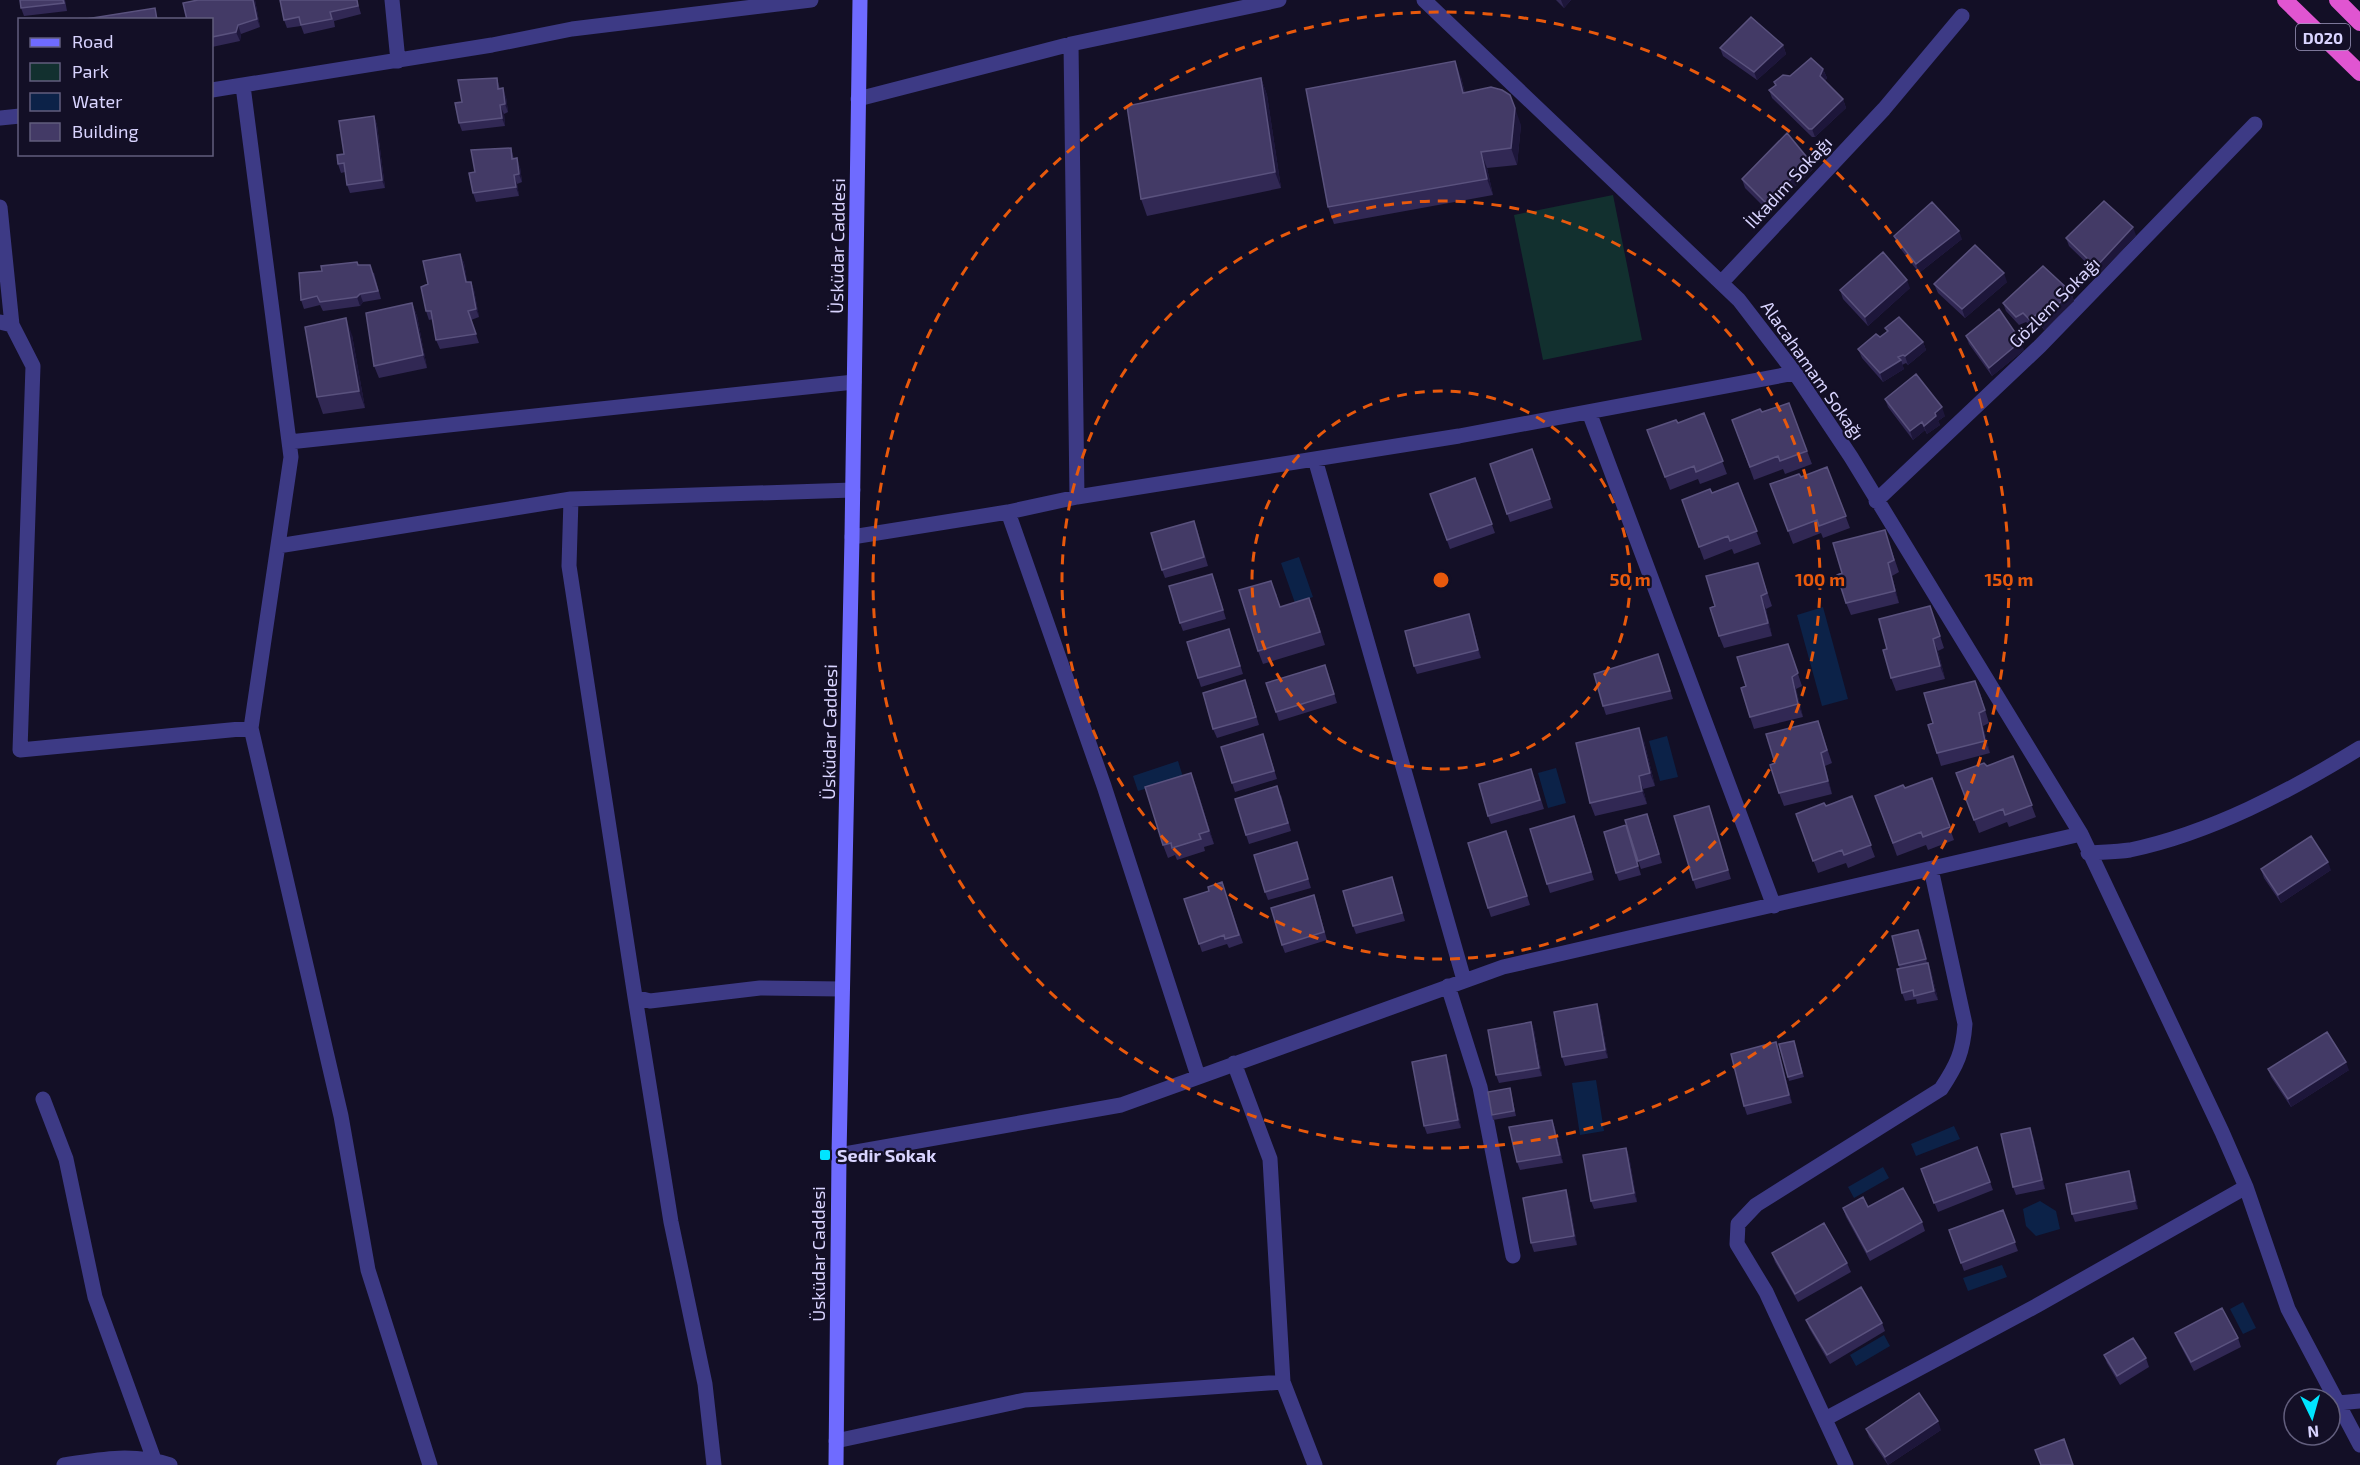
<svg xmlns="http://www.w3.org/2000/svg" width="2360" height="1465" font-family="'Exo 2',sans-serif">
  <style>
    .green { fill: #12302f }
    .water { fill: #0c2248 }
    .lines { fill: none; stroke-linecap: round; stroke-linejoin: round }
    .minor { stroke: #3d3a85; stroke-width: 15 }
    .secondary { stroke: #6f6bff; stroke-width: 15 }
    .trunk { stroke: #e055d1; stroke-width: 16 }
    .wall { fill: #312854 }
    .shaded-wall { fill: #1d163a }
    .building { fill: #433a66; stroke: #5a527e; stroke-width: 1.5 }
    .ring { fill: none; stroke: #e8590c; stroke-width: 3; stroke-dasharray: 10 8 }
    .poi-dot { fill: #00e5ff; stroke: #130f26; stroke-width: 2 }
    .labels { text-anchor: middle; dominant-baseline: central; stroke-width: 4.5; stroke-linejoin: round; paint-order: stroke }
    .shield { fill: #130f26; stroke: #9e99be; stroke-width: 1.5 }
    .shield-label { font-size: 16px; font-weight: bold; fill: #d9d4ff }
    .street-label { font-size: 18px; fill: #d9d4ff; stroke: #130f26 }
    .poi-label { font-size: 18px; font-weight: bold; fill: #d9d4ff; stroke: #130f26; text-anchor: start }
    .centre { fill: #e8590c; stroke: #130f26; stroke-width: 3 }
    .ring-label { font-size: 18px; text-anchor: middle; font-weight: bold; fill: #e8590c; stroke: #130f26; stroke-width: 4.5; stroke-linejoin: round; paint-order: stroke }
  </style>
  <rect width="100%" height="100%" fill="#130f26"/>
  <!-- green -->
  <path class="green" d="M1613,195L1642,340L1543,360L1514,215Z"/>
  <!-- water -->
  <path class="water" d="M1299,557L1313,597L1295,603L1281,563Z
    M1823,607L1848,699L1822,706L1797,615Z
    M1667,736L1678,777L1660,781L1649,741Z
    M1178,761L1183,777L1138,791L1133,776Z
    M1556,768L1566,803L1548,808L1538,773Z
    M1596,1080L1604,1131L1580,1135L1572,1083Z
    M1954,1126L1960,1139L1916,1156L1911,1144Z
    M1883,1167L1889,1178L1854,1198L1848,1187Z
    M2040,1201L2056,1211L2060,1229L2036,1236L2026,1226L2023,1209Z
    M2002,1265L2007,1277L1968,1291L1963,1278Z
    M2243,1302L2256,1328L2243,1334L2230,1309Z
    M1884,1335L1890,1346L1856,1366L1850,1355Z"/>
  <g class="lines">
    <!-- minor -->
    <path class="minor" d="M392,0L398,61
      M1424,0L1739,300L1795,373L1851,457L2081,834L2222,1132L2246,1187L2036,1306L1825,1419
      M1071,44L1077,497
      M243,86L291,457L251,728L341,1116L368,1270L430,1465
      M212,90L492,45L572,29L811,0
      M858,99L1071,44L1279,0
      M0,118L20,116
      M0,207L12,325
      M1721,283L1884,109L1962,16
      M0,322L12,325L33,366L20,750L251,728
      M1589,412L1774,906
      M289,442L854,382
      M1315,459L1464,980
      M571,499L569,566L635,997L650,1001L760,988L842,989
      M1876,501L2040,346L2255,124
      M1008,512L1104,786L1198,1076
      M852,537L1008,512L1077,497L1459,436L1795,373
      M278,546L571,499L853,490
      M2088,853C2102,852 2116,852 2130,850C2211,833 2290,791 2360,748
      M1448,986L1480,1087L1513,1256
      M635,997L671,1222L705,1384L714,1465
      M1234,1063L1270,1159L1283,1382L1315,1465
      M43,1099L66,1159L95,1297L156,1465
      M839,1155L1121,1105L1503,967L2081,834
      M2246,1187L2288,1309L2360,1445
      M2338,1403L2360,1401
      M836,1441L1025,1400L1283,1382
      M64,1465C101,1459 133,1453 170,1465
      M1846,1465L1766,1292L1737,1244L1738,1224L1756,1205L1941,1089C1957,1065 1963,1052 1965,1024L1931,869"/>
    <!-- secondary -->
    <path class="secondary" d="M836,1465L839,1155L852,537L860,0"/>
    <!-- trunk -->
    <path class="trunk" d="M2285,0L2360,73
      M2337,0L2360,23"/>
  </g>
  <!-- wall -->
  <path class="wall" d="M20,0H65L67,11L24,16L21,8Z
    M198,0H255L260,27L241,34L240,41L212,47V20Z
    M280,0H357L361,14L334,21L335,27L304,34L301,26L287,28L284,20Z
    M1556,0H1571L1564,8Z
    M1783,45L1786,54L1757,80L1723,56L1720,48Z
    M1823,69L1827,78L1825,81L1843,99L1846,108L1815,137H1812L1772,98L1769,90L1790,76Z
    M1461,77L1465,93L1521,125L1517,165L1487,168L1493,195L1334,224L1328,207Z
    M497,78L500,89L506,97L508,112L504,114L505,126L462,131L459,123L462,102Z
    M1261,78L1267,95L1281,188L1147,216L1141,199Z
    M374,116L377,125L385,188L350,193L347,185L345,172L341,173L338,164L344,154Z
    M511,148L514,159L520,167L522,182L517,184L519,196L476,202L473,193Z
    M1813,169L1769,212L1745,188L1742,179Z
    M2136,235L2099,275L2069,246L2066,238Z
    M1894,236L1962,239L1919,273L1897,244Z
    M460,254L464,263L467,282H471L474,290L479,317L471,320L479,343L440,349L436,340L433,319L429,320L426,311L428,284Z
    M359,265L374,273L381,299L363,302L360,306L323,311L320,305L304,309L301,300L322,271Z
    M2007,282L1965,318L1938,293L1934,284Z
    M1910,288L1868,326L1843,299L1840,290Z
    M2071,292L2074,301L2044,330L2039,323L2032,327L2026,322L2019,325L2006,311L2003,303Z
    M412,303L417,316L427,368L379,378L374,366Z
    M1885,328L1923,342L1926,350L1908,365L1906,363L1902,365L1904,369L1883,382L1862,358L1858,349L1880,337L1887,332Z
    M352,335L365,408L323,414L317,397Z
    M1966,336L2024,350L1992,376L1969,344Z
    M1885,399L1945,416L1938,421L1940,425L1927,434L1925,430L1913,440L1888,407Z
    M1789,403L1812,464L1785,474L1783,469L1754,480L1732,420L1762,412Z
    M1704,413L1727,474L1700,484L1698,479L1670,490L1647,430L1678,423Z
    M1532,449L1553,508L1510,522L1490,464Z
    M1827,467L1850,528L1823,538L1821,533L1793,544L1770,484L1801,477Z
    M1475,478L1495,533L1450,549L1430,494Z
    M1738,483L1761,544L1734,554L1732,549L1704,560L1682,500L1712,493Z
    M1197,529L1208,566L1165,578L1162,570Z
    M1889,543L1899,572L1892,576L1899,603L1851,615L1846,603L1842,573Z
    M1762,576L1772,606L1766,609L1772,636L1724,648L1719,636L1715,606Z
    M1215,582L1226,619L1183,631L1180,623Z
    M1276,593L1280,607L1314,610L1325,645L1263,664L1258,651Z
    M1930,606L1944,648L1938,651L1945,679L1896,691L1891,678Z
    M1469,614L1472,623L1481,658L1417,674L1414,666Z
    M1229,629L1243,674L1201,687L1198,678Z
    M1788,644L1802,686L1796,689L1803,717L1754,729L1750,717L1746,686Z
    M1661,662L1673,699L1606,715L1603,706Z
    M1328,673L1337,703L1279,721L1276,712Z
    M1248,688L1259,725L1217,738L1213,729Z
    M1980,693L1989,723L1983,726L1990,753L1941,766L1937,753Z
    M1818,721L1832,763L1825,766L1832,794L1784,806L1779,793L1775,763Z
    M1644,741L1655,786L1643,789L1647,804L1595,816L1590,803Z
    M1266,743L1277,779L1235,792L1232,783Z
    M2013,756L2036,817L2009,827L2007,822L1979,833L1956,773L1987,766Z
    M1534,777L1544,809L1491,824L1488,816Z
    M1932,778L1954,840L1928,850L1926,845L1897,856L1875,796L1905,788Z
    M1196,786L1214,844L1204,847L1205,851L1177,860L1175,855L1168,858L1163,845Z
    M1281,795L1291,831L1249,844L1246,835Z
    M1852,796L1875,857L1848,868L1846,863L1818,873L1796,814L1826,806Z
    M1712,815L1731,879L1696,889L1693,880Z
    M1650,822L1662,863L1641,869L1638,861Z
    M1577,824L1594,880L1550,893L1547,884Z
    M1626,825L1641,875L1619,881L1616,873Z
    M1509,839L1530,905L1491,917L1488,908Z
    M1297,842L1311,888L1268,900L1265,892Z
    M2261,869L2331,870L2281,903L2264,878Z
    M1392,877L1405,921L1356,934L1353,926Z
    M1222,882L1243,943L1229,948L1227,944L1202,952L1184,899L1209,891Z
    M1317,904L1327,940L1285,953L1282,945Z
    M1918,930L1922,938L1927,963H1928L1931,971L1938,1000L1917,1004L1916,999L1905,1001L1902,993L1899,965Z
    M1600,1013L1608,1058L1565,1066L1562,1057Z
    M1531,1022L1534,1030L1542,1076L1499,1083L1496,1075Z
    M1776,1042L1779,1051L1792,1103L1747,1115L1744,1106Z
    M1795,1045L1804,1077L1789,1081L1788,1077Z
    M1449,1064L1461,1128L1427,1134L1424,1126Z
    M2268,1069L2349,1070L2291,1107L2271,1077Z
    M1511,1092L1516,1116L1493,1120L1492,1115Z
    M1552,1120L1555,1128L1563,1163L1520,1170L1517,1162Z
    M2033,1136L2045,1189L2016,1195L2013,1187Z
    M1977,1147L1993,1190L1938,1212L1921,1169Z
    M1626,1148L1629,1156L1637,1202L1594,1209L1591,1201Z
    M2129,1171L2132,1180L2138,1209L2075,1222L2072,1214Z
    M1569,1199L1577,1245L1534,1252L1531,1243Z
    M1868,1207L1922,1222L1925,1231L1870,1261L1846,1217L1843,1208Z
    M2003,1210L2018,1251L1964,1271L1949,1230Z
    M1772,1253L1847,1263L1851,1272L1798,1302L1775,1262Z
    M1806,1320L1882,1323L1885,1331L1830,1364L1809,1328Z
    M2175,1333L2238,1338L2241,1347L2194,1371L2178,1341Z
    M2104,1355L2146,1358L2149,1367L2120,1385L2107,1363Z
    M1866,1429L1941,1430L1888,1465L1869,1437Z"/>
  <!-- shaded-wall -->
  <path class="shaded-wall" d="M253,0H255L260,27L257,19Z
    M1561,0H1571L1564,8Z
    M238,25L241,34L240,41L236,32Z
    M1783,45L1786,54L1757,80L1754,72Z
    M1455,61L1461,77L1469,110L1463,93Z
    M1823,69L1827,78L1823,84L1820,76Z
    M1261,78L1267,95L1281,188L1275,172Z
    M503,88L506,97L508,112L505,104Z
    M1843,99L1846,108L1815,137L1812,129Z
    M500,105L504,114L505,126L502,118Z
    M1515,108L1521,125L1517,165L1511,148Z
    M374,116L377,125L385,188L382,180Z
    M1481,152L1487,168L1493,195L1487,179Z
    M517,158L520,167L522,182L519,174Z
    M1810,161L1813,169L1769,212L1766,203Z
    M514,175L517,184L519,196L516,187Z
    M2133,227L2136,235L2099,275L2096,267Z
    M1959,231L1962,239L1919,273L1916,264Z
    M460,254L464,263L469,290L466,282Z
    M2004,273L2007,282L1965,318L1962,309Z
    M1907,280L1910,288L1868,326L1865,317Z
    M471,282L474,290L479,317L476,309Z
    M2071,292L2074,301L2044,330L2040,322Z
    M360,294L363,302L360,306L357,297Z
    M412,303L417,316L427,368L423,355Z
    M346,318L352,335L365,408L359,391Z
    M2021,341L2024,350L1992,376L1989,368Z
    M1923,342L1926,350L1908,365L1905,356Z
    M1901,360L1904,369L1883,382L1880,373Z
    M1942,407L1945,416L1938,421L1940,425L1927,434L1924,426L1935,413Z
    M1922,422L1925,430L1913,440L1910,431Z
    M1888,563L1892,576L1899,603L1895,591Z
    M1761,596L1766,609L1772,636L1768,623Z
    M1469,614L1472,623L1481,658L1478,650Z
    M1933,639L1938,651L1945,679L1940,666Z
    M1792,677L1796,689L1803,717L1798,704Z
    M1979,713L1983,726L1990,753L1985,741Z
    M1639,728L1644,741L1655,786L1650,773Z
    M1821,753L1825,766L1832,794L1828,781Z
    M1191,773L1196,786L1214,844L1209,831Z
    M1639,776L1643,789L1647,804L1642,791Z
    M2328,862L2331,870L2281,903L2278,895Z
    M1918,930L1922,938L1929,968L1926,959Z
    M1928,963L1931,971L1938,1000L1934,991Z
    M1597,1004L1600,1013L1608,1058L1605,1050Z
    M1531,1022L1534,1030L1542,1076L1539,1068Z
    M1776,1042L1779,1051L1792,1103L1789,1095Z
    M1446,1055L1449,1064L1461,1128L1458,1120Z
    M2346,1062L2349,1070L2291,1107L2288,1099Z
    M1552,1120L1555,1128L1563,1163L1560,1155Z
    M2030,1128L2033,1136L2045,1189L2042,1180Z
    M1626,1148L1629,1156L1637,1202L1634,1193Z
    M2129,1171L2132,1180L2138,1209L2135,1201Z
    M1566,1190L1569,1199L1577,1245L1574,1236Z
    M1938,1421L1941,1430L1888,1465L1885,1457Z"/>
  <!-- building -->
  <path class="building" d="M20,0H63L64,3L21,8Z
    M198,0H253L257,19L238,25L236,32L212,37V20H187L183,3Z
    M280,0H357L358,6L330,12L332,19L301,25L299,17L284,20Z
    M155,8L157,20L86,19Z
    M1751,17L1783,45L1754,72L1720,48Z
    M1811,58L1823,69L1820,76L1843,99L1812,129H1809L1769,90L1776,85L1774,82L1783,75L1790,76Z
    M1455,61L1463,93L1491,87L1502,90L1510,95L1515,108L1511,148L1481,152L1487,179L1328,207L1306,89Z
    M497,78L498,89L503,88L505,104L500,105L502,118L459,123L455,103L462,102L458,80Z
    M1261,78L1275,172L1141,199L1127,106Z
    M374,116L382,180L347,185L344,163L338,164L337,155L344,154L339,121Z
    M1787,133L1810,161L1766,203L1742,179Z
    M511,148L512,159L517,158L519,174L514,175L516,187L473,193L469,173L475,172L471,150Z
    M2104,201L2133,227L2096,267L2066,238Z
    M1932,202L1959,231L1916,264L1894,236Z
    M1975,245L2004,273L1962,309L1934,284Z
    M1883,252L1907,280L1865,317L1840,290Z
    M460,254L466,282H471L476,309L468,311L476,334L436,340L431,311H426L421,287L428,284L423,261Z
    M357,262L358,265H370L378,291L360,294L357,297L320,302L317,296L301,300L299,273L322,271L321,266Z
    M2043,266L2071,292L2040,322L2036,315L2029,319L2023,313L2016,317L2003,303Z
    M412,303L423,355L374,366L366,313Z
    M1999,309L2021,341L1989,368L1966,336Z
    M1899,317L1923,342L1905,356L1903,355L1898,357L1901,360L1880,373L1858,349L1876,334L1880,337L1888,331L1885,328Z
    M346,318L359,391L317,397L305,327Z
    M1916,374L1942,407L1935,413L1936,416L1924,426L1922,422L1910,431L1885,399Z
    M1789,403L1807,451L1780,461L1778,456L1750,467L1732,420L1760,409L1762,412Z
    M1704,413L1723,461L1696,472L1694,466L1665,477L1647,430L1676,420L1678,423Z
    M1532,449L1550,499L1507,514L1490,464Z
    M1827,467L1846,516L1819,526L1817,520L1788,531L1770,484L1799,474L1801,477Z
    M1475,478L1492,524L1447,540L1430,494Z
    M1738,483L1757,531L1730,541L1728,536L1699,547L1682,500L1710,489L1712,493Z
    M1194,521L1204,557L1162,570L1151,533Z
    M1885,530L1894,560L1888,563L1895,591L1846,603L1837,575L1842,573L1833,543Z
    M1758,563L1767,593L1761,596L1768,623L1719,636L1710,608L1715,606L1706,576Z
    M1212,574L1223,610L1180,623L1169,586Z
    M1271,581L1280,607L1309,598L1320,632L1258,651L1239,590Z
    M1930,606L1940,636L1933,639L1940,666L1891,678L1883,650L1887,649L1879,619Z
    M1469,614L1478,650L1414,666L1405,631Z
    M1229,629L1240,666L1198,678L1187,642Z
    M1788,644L1798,673L1792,677L1798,704L1750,717L1741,688L1746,686L1737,657Z
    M1658,654L1670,691L1603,706L1594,674Z
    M1325,665L1334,694L1276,712L1266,683Z
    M1245,680L1256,717L1213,729L1203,693Z
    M1975,681L1985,710L1979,713L1985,741L1937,753L1928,725L1933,723L1924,693Z
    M1818,721L1827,750L1821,753L1828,781L1779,793L1770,765L1775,763L1766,734Z
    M1639,728L1650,773L1639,776L1642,791L1590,803L1576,743Z
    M1263,734L1274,771L1232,783L1221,747Z
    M2013,756L2032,805L2005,815L2003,809L1974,820L1956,773L1984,763L1987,766Z
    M1531,769L1540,800L1488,816L1479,784Z
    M1191,773L1209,831L1199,834L1201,839L1172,848L1171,843L1163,845L1145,787Z
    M1932,778L1950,827L1923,837L1921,832L1893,843L1875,796L1903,785L1905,788Z
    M1277,786L1288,823L1246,835L1235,799Z
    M1852,796L1871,845L1844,855L1842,850L1813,861L1796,814L1824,803L1826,806Z
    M1709,806L1728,870L1693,880L1674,816Z
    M1647,814L1659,854L1638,861L1625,820Z
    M1574,816L1591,872L1547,884L1530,829Z
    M1626,825L1638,866L1616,873L1604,832Z
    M1506,831L1527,896L1488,908L1468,843Z
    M2311,836L2328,862L2278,895L2261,869Z
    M1297,842L1308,879L1265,892L1254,855Z
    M1392,877L1402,913L1353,926L1343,891Z
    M1222,882L1239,935L1225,939L1224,935L1199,944L1184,899L1209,891L1208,887Z
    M1314,895L1324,932L1282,945L1271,908Z
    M1918,930L1926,959L1899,965L1892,936Z
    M1928,963L1934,991L1914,996L1913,990L1902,993L1897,969Z
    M1597,1004L1605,1050L1562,1057L1554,1012Z
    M1531,1022L1539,1068L1496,1075L1488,1030Z
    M2327,1032L2346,1062L2288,1099L2268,1069Z
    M1794,1041L1802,1073L1788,1077L1779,1044Z
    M1776,1042L1789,1095L1744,1106L1731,1054Z
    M1446,1055L1458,1120L1424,1126L1412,1062Z
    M1510,1088L1514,1111L1492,1115L1488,1092Z
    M1552,1120L1560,1155L1517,1162L1509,1127Z
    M2030,1128L2042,1180L2013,1187L2001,1134Z
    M1977,1147L1990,1182L1934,1203L1921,1169Z
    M1626,1148L1634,1193L1591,1201L1583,1155Z
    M2129,1171L2135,1201L2072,1214L2066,1184Z
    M1903,1188L1922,1222L1867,1252L1843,1208L1863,1197L1868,1207Z
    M1566,1190L1574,1236L1531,1243L1523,1198Z
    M2003,1210L2015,1242L1961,1263L1949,1230Z
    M1824,1223L1847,1263L1795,1294L1772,1253Z
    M1861,1287L1882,1323L1827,1355L1806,1320Z
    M2222,1308L2238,1338L2191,1362L2175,1333Z
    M2133,1338L2146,1358L2117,1376L2104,1355Z
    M1919,1393L1938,1421L1885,1457L1866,1429Z
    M2064,1439L2073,1465H2041L2035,1450Z"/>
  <!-- distance rings -->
  <g class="ring">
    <circle cx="1441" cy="580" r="189"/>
    <circle cx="1441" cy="580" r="379"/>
    <circle cx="1441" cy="580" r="568"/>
  </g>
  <!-- markers -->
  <rect class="poi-dot" x="819" y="1149" width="12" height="12" rx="3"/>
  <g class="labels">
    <!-- shield labels -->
    <rect class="shield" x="2296" y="24" width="54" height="26" rx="4.5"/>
    <g class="shield-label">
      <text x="2323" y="37">D020</text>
    </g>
    <!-- street labels -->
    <g class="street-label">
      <text transform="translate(1788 182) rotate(-47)">İlkadım Sokağı</text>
      <text transform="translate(837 246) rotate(-89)">Üsküdar Caddesi</text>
      <text transform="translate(2054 302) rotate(-45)">Gözlem Sokağı</text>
      <text transform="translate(1813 370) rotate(55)">Alacahamam Sokağı</text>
      <text transform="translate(829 732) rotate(-89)">Üsküdar Caddesi</text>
      <text transform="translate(818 1254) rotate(-90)">Üsküdar Caddesi</text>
    </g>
    <!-- poi labels -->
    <g class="poi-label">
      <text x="837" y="1155">Sedir Sokak</text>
    </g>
  </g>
  <circle cx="1441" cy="580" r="9" class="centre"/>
  <g class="ring-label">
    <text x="1630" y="586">50 m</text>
    <text x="1820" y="586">100 m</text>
    <text x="2009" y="586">150 m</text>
  </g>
  <!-- legend -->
  <rect x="18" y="18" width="195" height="138" fill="#130f26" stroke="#625e7d" stroke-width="1.5"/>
  <rect x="30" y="38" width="30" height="9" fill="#6f6bff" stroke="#625e7d" stroke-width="1.5"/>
  <text x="72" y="48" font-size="18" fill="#d9d4ff">Road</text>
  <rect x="30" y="63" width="30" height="18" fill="#12302f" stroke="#625e7d" stroke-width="1.5"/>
  <text x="72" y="78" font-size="18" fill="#d9d4ff">Park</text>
  <rect x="30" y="93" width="30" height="18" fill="#0c2248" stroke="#625e7d" stroke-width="1.5"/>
  <text x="72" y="108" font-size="18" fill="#d9d4ff">Water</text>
  <rect x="30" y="123" width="30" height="18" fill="#433a66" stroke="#625e7d" stroke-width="1.5"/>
  <text x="72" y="138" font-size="18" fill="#d9d4ff">Building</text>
  <!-- north arrow -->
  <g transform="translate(2312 1417) rotate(175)"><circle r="28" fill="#130f26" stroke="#625e7d" stroke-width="1.5"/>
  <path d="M0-4.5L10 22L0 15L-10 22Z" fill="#00e5ff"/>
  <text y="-9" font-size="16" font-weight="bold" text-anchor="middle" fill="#d9d4ff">N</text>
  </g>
</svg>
